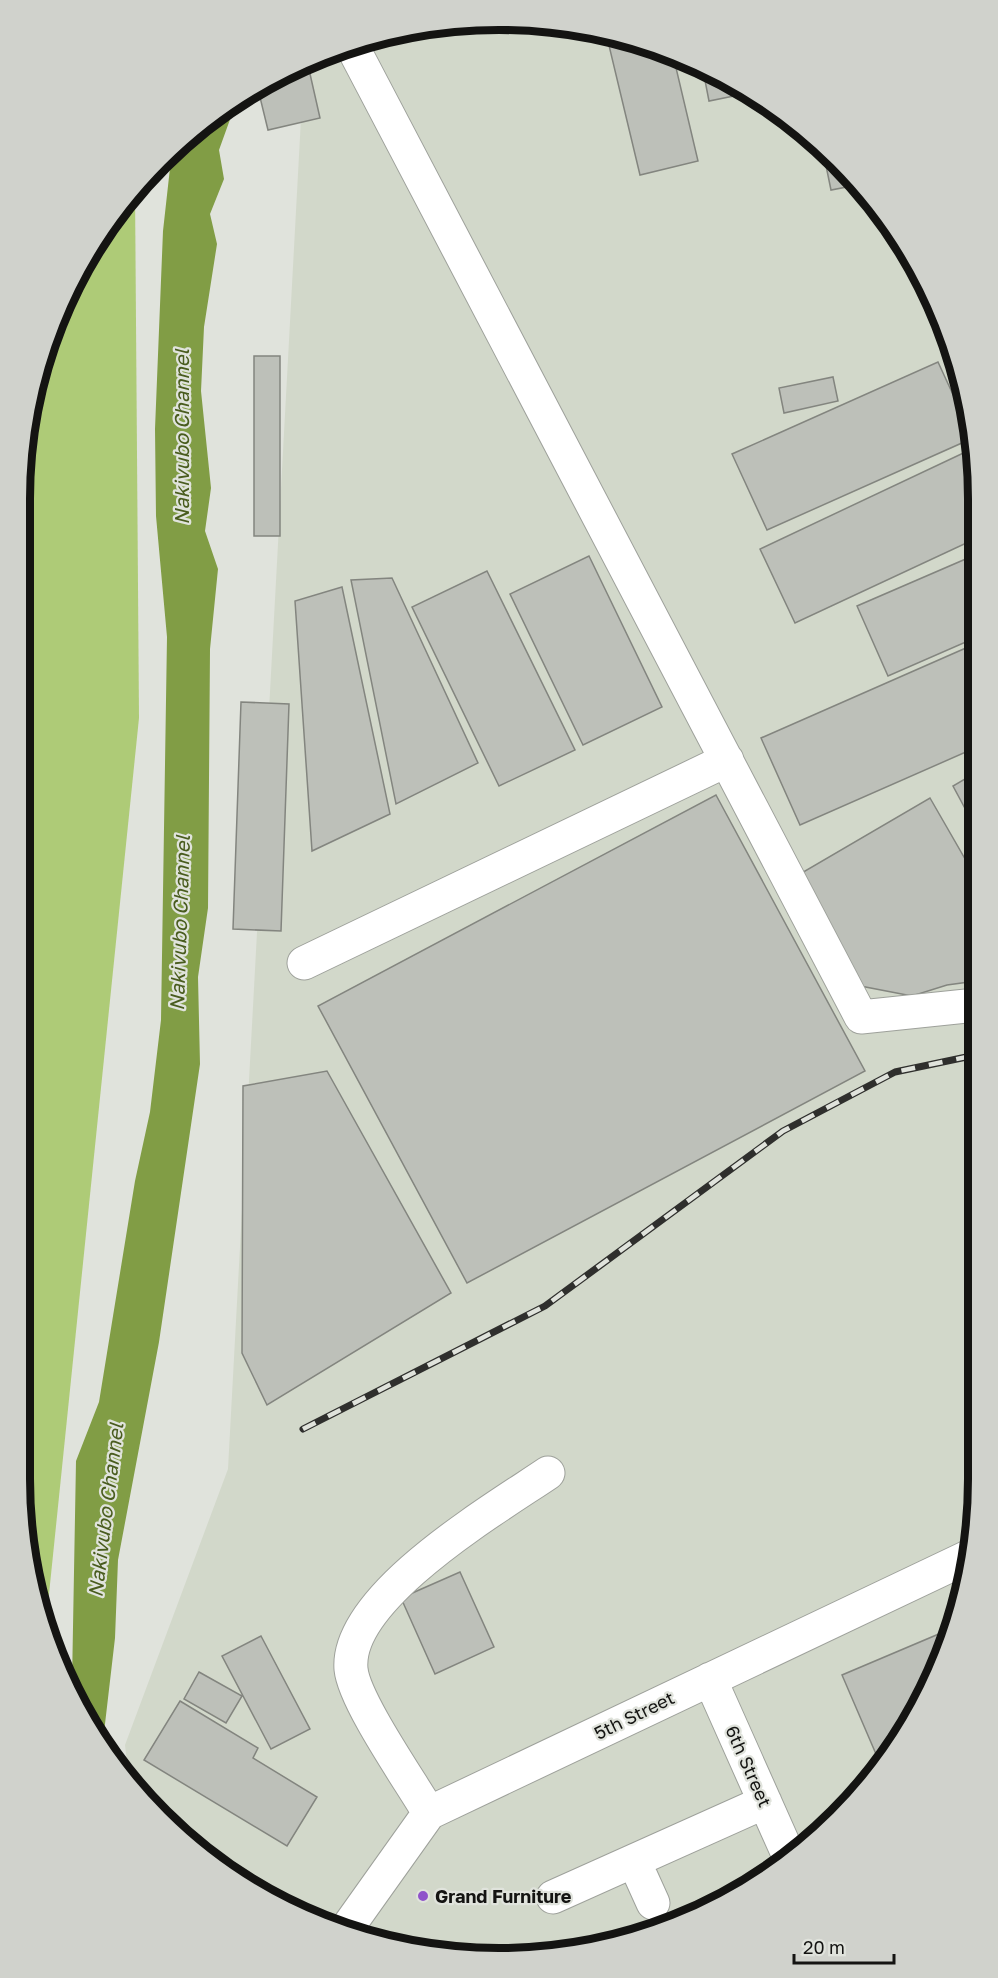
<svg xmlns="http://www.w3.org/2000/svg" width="998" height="1978" font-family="'Golos Text',sans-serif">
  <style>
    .built { fill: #d2d8ca }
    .green { fill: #aecb77 }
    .water { fill: #819d45 }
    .building { fill: #bdc0b9; stroke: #83857f; stroke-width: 1.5 }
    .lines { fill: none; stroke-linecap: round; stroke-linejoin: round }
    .minor-casing { stroke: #9ea19b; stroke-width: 35 }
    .minor { stroke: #fff; stroke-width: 33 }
    .rail-casing { stroke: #2f2f2d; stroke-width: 7 }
    .rail { stroke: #e0e3dc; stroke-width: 4.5; stroke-dasharray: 14; stroke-linecap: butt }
    .poi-dot { fill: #8f53ca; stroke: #e0e3dc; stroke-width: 2 }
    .labels { text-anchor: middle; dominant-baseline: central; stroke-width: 4.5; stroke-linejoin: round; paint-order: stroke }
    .street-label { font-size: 18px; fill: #141412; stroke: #e0e3dc }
    .poi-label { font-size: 18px; font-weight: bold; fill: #141412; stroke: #e0e3dc; text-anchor: start }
    .water-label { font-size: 20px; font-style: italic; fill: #495c1e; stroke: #e0e3dc }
    .rim { fill: none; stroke: #141412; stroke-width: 8 }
  </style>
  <rect width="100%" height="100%" fill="#e0e3dc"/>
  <!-- built -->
  <path class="built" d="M530,21L623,36L711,69L791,119L880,207L942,316L974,436L977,1510L962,1603L929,1691L838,1818L711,1909L561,1954L405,1949L315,1922L233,1878L129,1780L125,1745L228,1469L304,63L345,45L436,24Z"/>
  <!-- green -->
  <path class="green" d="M135,190L139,718L45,1633L20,1479L21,468L36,375L69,287L118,207Z"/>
  <!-- water -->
  <path class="water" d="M237,100L219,150L224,179L210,214L217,244L204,327L201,391L211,488L205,531L218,569L210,649L208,908L198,977L200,1064L159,1342L118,1560L115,1638L103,1741L72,1683L76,1461L99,1402L135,1181L150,1112L161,1020L167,637L156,516L155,429L163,231L172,150L183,139Z"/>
  <!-- building -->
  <path class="building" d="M606,33L623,36L673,55L698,161L640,175Z
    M308,65L320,118L268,130L257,85L293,69Z
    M702,65L711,69L749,93L709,101Z
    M823,151L857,185L831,190Z
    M254,356H280V536H254Z
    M938,362L973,438L767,530L732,454Z
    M833,377L838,401L784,413L779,388Z
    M974,448L975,539L795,623L760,549Z
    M975,555V638L888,676L857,606Z
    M589,556L662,707L583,745L510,594Z
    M487,571L575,750L499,786L412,607Z
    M392,578L478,763L396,804L351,580Z
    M342,587L390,814L312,851L295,601Z
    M975,644V748L800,825L761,738Z
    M241,702L289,704L281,931L233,929Z
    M975,773V827L953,786Z
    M716,795L865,1071L467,1283L318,1006Z
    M930,798L976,878V981L947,985L912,996L845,983L793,878Z
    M327,1071L451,1293L267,1405L242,1353L243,1086Z
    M460,1572L494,1647L435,1674L401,1598Z
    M953,1628L929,1691L879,1761L842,1675Z
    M261,1636L310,1729L271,1749L222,1656Z
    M199,1672L242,1696L226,1723L184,1699Z
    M180,1701L258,1748L253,1758L317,1797L287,1846L144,1760Z"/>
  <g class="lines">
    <!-- minor casing -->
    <g class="minor-casing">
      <path id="minor" d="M351,44L861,1017L976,1005
        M304,963L727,760
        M710,1679L788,1854
        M429,1813C411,1782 354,1701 351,1669C345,1597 495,1509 548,1473
        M634,1861L653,1903
        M553,1897L765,1802
        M345,1931L429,1813L970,1556"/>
    </g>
    <!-- minor -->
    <use href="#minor" class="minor"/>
    <!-- rail casing -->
    <g class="rail-casing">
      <path id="rail" d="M303,1429L545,1306L783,1131L895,1072L976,1055"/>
    </g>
    <!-- rail -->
    <use href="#rail" class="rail"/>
  </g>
  <!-- markers -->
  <circle class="poi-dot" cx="423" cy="1896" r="6"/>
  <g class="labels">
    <!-- street labels -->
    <g class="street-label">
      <text transform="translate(634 1715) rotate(-26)">5th Street</text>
      <text transform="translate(749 1766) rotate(66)">6th Street</text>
    </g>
    <!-- poi labels -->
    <g class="poi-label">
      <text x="435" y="1896">Grand Furniture</text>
    </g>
    <!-- water labels -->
    <g class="water-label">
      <text transform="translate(181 437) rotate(-90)">Nakivubo Channel</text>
      <text transform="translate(179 923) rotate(-88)">Nakivubo Channel</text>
      <text transform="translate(105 1510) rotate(-83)">Nakivubo Channel</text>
    </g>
  </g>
  <!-- crop -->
  <path d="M0 0H998V1978H0ZM499 30H499A469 469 0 0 1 968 499V1479A469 469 0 0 1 499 1948H499A469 469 0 0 1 30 1479V499A469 469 0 0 1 499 30Z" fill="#d0d2cc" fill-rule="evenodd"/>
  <path class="rim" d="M499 30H499A469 469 0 0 1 968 499V1479A469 469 0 0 1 499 1948H499A469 469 0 0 1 30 1479V499A469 469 0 0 1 499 30Z"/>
  <!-- scale -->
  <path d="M794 1954v9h100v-9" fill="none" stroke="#141412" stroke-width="3"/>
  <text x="803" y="1954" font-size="18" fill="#141412" stroke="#e0e3dc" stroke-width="4.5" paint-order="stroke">20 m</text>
</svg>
